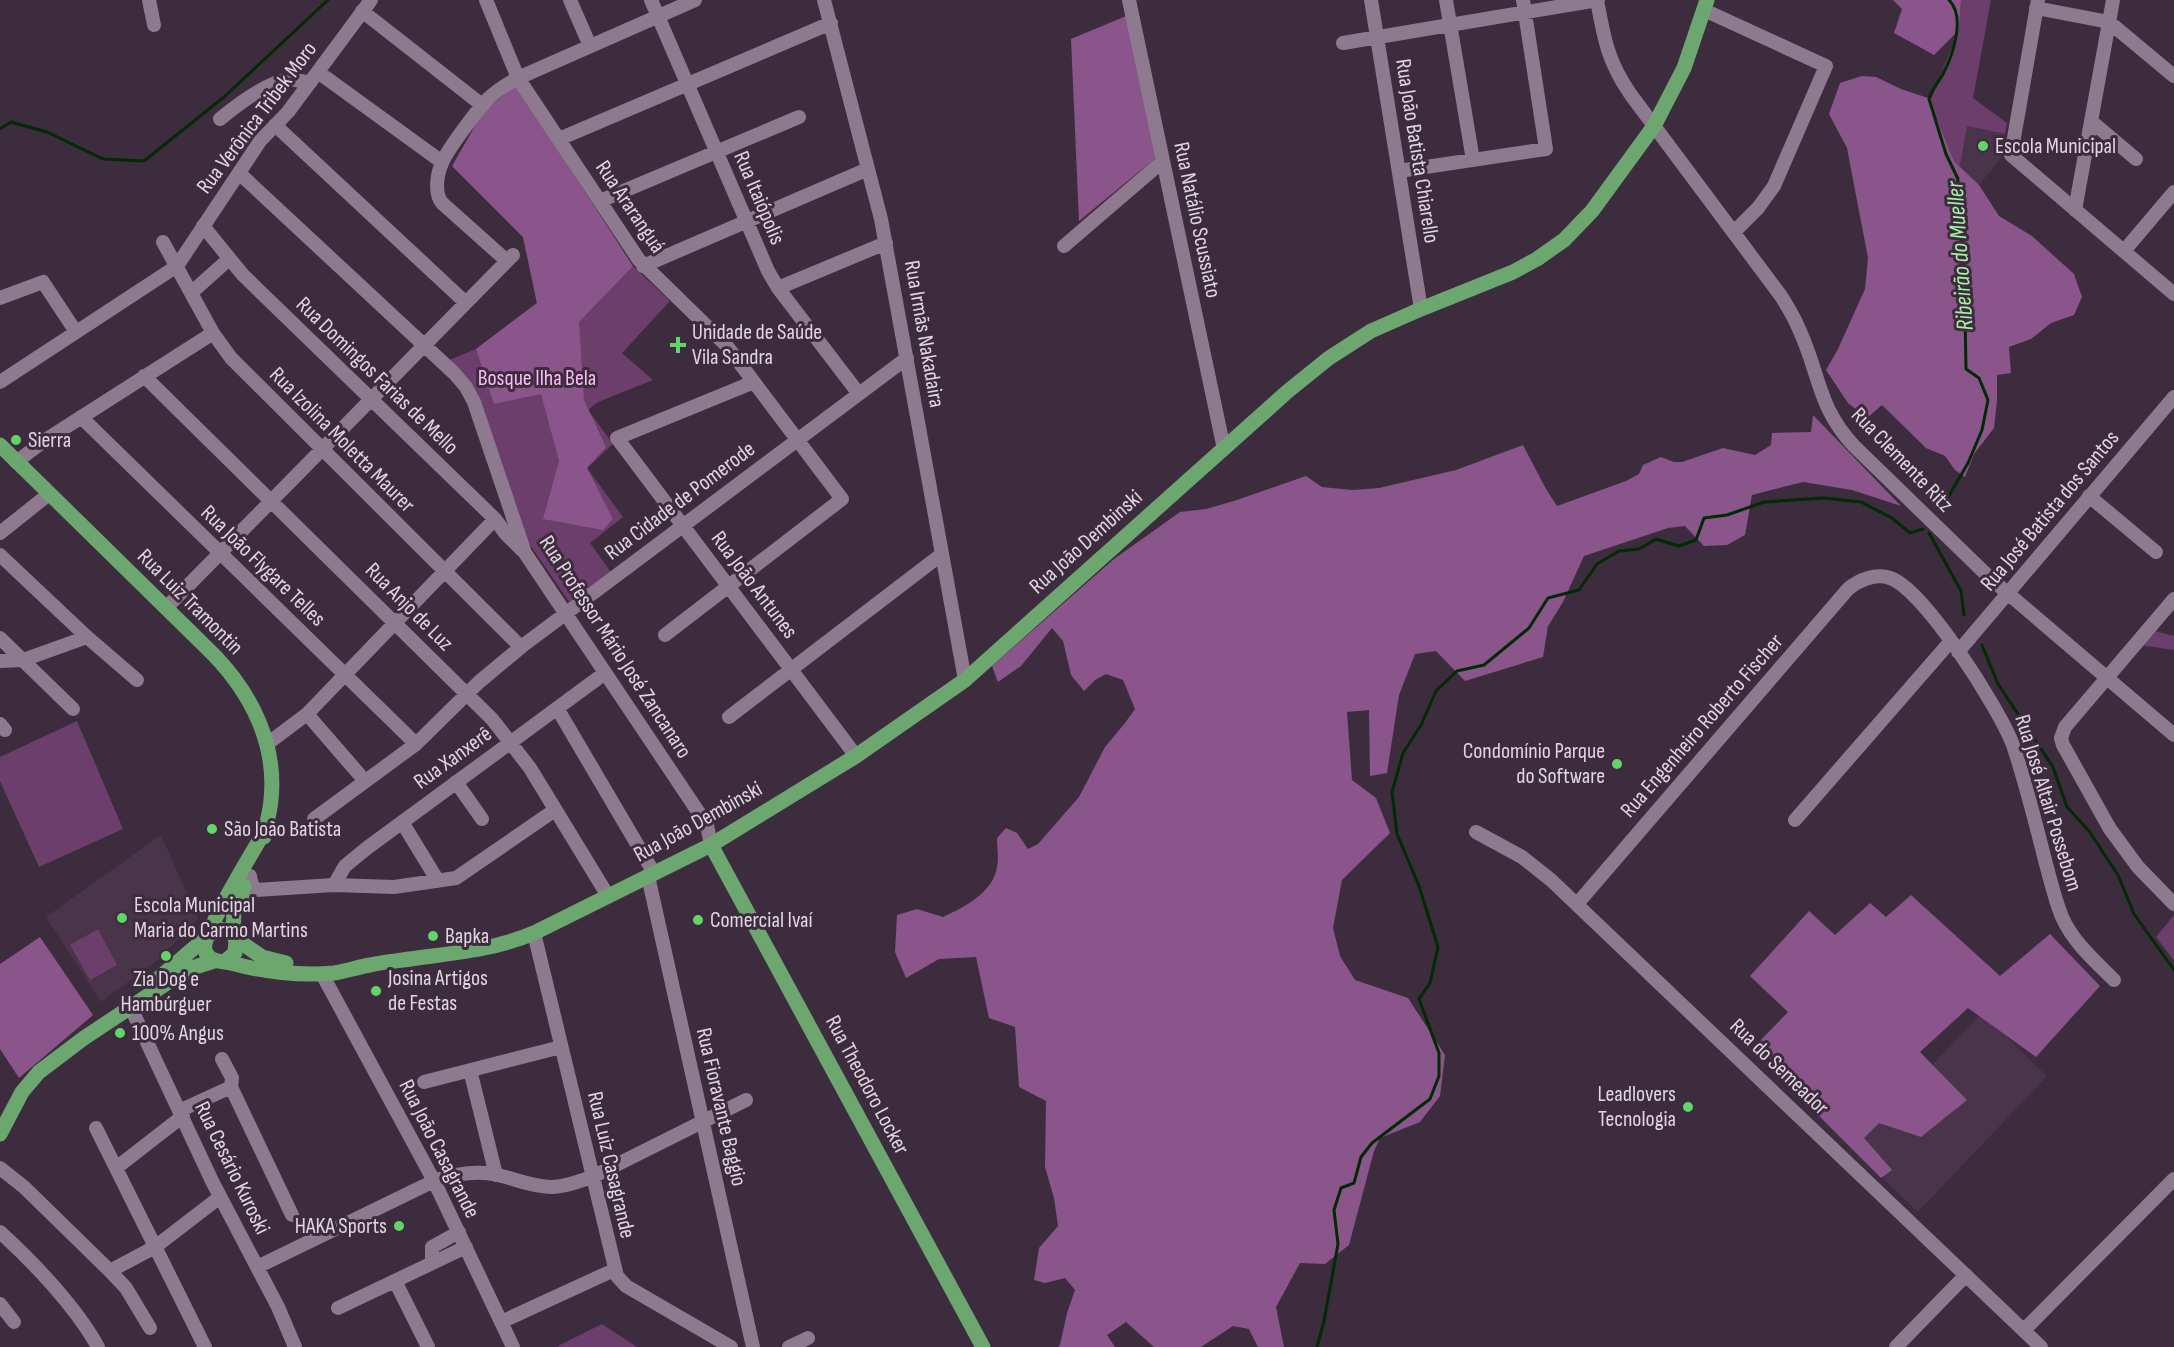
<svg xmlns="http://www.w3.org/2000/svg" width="2174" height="1347" font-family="'Sofia Sans Condensed',sans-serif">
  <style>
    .built { fill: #4a344a }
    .green { fill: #6b3e6b }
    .forest { fill: #8a558a }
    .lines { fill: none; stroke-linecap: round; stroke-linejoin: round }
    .stream { stroke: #002b03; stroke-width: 3 }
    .minor { stroke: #8e7a8e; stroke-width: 14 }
    .major { stroke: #6ca76f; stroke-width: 15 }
    .poi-dot { fill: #63d468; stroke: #3d2c3d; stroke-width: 2 }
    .labels { text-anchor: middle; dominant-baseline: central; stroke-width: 6; stroke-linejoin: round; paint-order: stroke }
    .street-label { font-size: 22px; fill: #e0d5e0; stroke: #3d2c3d }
    .poi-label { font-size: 22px; fill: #e0d5e0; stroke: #3d2c3d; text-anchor: start }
    .park-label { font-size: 22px; fill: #fbbdfa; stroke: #3d2c3d }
    .water-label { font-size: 24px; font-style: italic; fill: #a5f4a5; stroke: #3d2c3d }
  </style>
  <rect width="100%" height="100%" fill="#3d2c3d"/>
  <!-- built -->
  <path class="built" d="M1967,126L2005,134L2001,158L1979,185L1960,166Z
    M161,835L198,919L159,959L101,1002L46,917Z
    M1982,1013L2047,1076L1918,1212L1852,1149Z"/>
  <!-- green -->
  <path class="green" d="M1961,0H1991L1973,98L2007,123L2005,134L1967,126L1960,166L1954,161L1934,112L1931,99L1959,30Z
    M452,166L633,266L670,301L622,353L653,380L598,402L588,410L613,444L587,468L623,517L590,543L613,575L570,603L528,542L478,394L449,360L476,349L537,303L523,237Z
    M2151,630L2174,636V650L2140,645Z
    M77,721L123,829L39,867L0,781V757Z
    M2174,915V961L2156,937Z
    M98,929L117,965L90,980L70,945Z
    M602,1324L637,1347H559L558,1346Z"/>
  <!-- forest -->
  <path class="forest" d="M1893,0H1961L1959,30L1934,55L1894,33L1902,9Z
    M1126,16L1157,157L1079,221L1071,39Z
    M1862,76L1876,77L1901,89L1931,99L1934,112L1954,161L1979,185L1999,216L2032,236L2074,274L2082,297L2074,315L2051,323L2031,339L2009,347L2011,373L1997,375V400L1994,428L1974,454L1965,477L1955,470L1945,456L1926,448L1882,405L1867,418L1848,403L1826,370L1838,349L1865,289L1868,258L1847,148L1829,114L1840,83Z
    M516,85L633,266L579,322L584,400L606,447L587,468L613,519L603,530L543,519L559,461L541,394L494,404L476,349L537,303L523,237L452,166L483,112Z
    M1813,415L1901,506L1852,490L1803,482L1752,495L1745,535L1727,545L1704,546L1685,526L1668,528L1584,556L1563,602L1548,626L1543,657L1465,681L1436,651L1415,654L1399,695L1387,773L1370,776L1369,710L1347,712L1352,780L1376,798L1390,833L1342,880L1333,928L1340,956L1355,980L1408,998L1445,1055L1440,1096L1420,1122L1380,1138L1374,1151L1349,1245L1325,1264L1300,1263L1276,1307L1284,1347H1258L1249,1329L1233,1326L1201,1347H1154L1126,1322L1107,1335L1115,1347H1058L1060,1345L1067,1313L1075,1290L1065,1278L1045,1283L1034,1280L1039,1248L1058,1226L1054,1198L1045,1167L1046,1101L1019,1087L1015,1027L989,1018L976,957L939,959L906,978L895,952L897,915L917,909L943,917C964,907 993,893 997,867C999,858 997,847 997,838L1006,828L1017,833L1028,849L1038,844L1079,797L1105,747L1125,723L1135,709L1123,680L1106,674L1095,680L1084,691L1071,675L1063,641L1052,628L1021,666L998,682L992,666L1114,559L1180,512L1206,509L1234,501L1306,476L1322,487L1352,490L1379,488L1456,470L1523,445L1546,489L1557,506L1626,481L1639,474L1643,465L1661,457L1674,462H1682L1723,448L1755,455L1771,445L1772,433L1811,432Z
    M1911,895L2000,976L2050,934L2100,986L2036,1057L1968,1008L1920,1052L1967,1100L1921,1137L1879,1123L1864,1138L1892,1170L1881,1178L1752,1049L1788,1012L1750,976L1809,911L1835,935L1870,903L1886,917Z
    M40,937L93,1015L19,1078L0,1049V964Z"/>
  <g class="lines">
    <!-- stream -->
    <path class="stream" d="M0,129L11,122L47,132L103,159L144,161L224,97L328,0
      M1943,506L1968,463L1982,430L1988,400L1979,378L1966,369L1964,257L1956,206L1958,179L1946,154L1929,99C1932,89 1938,83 1943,74C1953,55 1966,17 1949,0
      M1929,533L1961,591L1964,615
      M1982,645L1998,684L2053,767L2067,807L2089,831L2118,875L2134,914L2174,970
      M1317,1347L1324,1321L1338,1244L1334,1210L1341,1188L1354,1183L1361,1157L1372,1143L1430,1099L1439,1076V1053L1419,999L1430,983L1438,947L1419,886L1397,834L1392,792L1403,753L1421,725L1436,691L1457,671L1484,665L1529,628L1548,598L1579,590L1597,564L1619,551L1639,549L1656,539L1679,546L1696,540L1704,518L1727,515L1764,502L1824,498L1861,502L1892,518L1910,533L1923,529"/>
    <!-- minor -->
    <path class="minor" d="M149,0L154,25
      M486,0L518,78L639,260L726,345L842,499L665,635
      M570,0L590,46
      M651,0L768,271L778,288L859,394
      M824,0L881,219L965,680
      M1129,0L1224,449
      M1371,0L1421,309
      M1446,0L1473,160
      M1597,0C1604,39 1608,62 1631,95L1781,296C1788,307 1794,317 1799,329C1820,374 1817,406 1854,446L1991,579L2174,735
      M2038,0L2011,155L2174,294
      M2036,8L2109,22L2174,76
      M1704,10L1826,66L1774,186L1758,208L1734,232
      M362,11L482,105
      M1343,43L1598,0
      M318,72L442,162
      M220,119C237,105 264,84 286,80C294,79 303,81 310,83
      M2091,121L2136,159
      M275,125L466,303
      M559,139L831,23
      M1399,171L1546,149L1523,0
      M239,173L454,373L466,387L474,402L525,553L707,825L711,845
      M600,201L799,117
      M2075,210L2113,0
      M203,226L243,275L495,519L506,534L522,550
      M163,242L213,333L231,358L521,647
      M1064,246L1163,161
      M2124,251L2174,192
      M507,261L442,203C434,193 437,174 442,163C447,150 478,109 488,99C497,90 507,84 518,78L695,0
      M643,266L868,169
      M778,288L886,243
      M191,293L229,259
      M0,298L43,282L76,332
      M144,376L492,719L530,768L608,896
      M0,382L177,266L260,141L288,112L371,0
      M754,382L617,438L856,756
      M81,417L416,744
      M16,462L44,441L213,333
      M2089,496L2156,552
      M0,533L49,494
      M0,555L87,637L137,680
      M2174,599L2065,727L2061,738L2063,745L2110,829L2138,867L2174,904
      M166,608L513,255
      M0,638L73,709
      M1958,652L2174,397
      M0,661L23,660L87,637
      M557,708L654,873
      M307,714L365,781
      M729,717L942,554
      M0,724L5,730
      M267,744L307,714L495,519
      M456,782L482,819
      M314,819L416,744L479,682L521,647L907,358
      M1795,820L1950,642
      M402,822L438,881
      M1476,832L1522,857L1551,880L2041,1347
      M250,876L252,885L256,890
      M648,876L753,1347
      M334,885L345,866L367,848L605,673
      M240,895L256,890L334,885L394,887L456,878L555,810
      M1577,904L1848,589C1859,580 1875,573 1890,578C1924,589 2000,710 2013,745C2026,784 2036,825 2046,864C2051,882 2055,900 2062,917C2073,942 2095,961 2114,980
      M534,933L617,1276L626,1286L731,1347
      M322,974L434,1181L513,1347
      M131,1008L212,1181L278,1307L295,1347
      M222,1059L232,1078L231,1087L292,1215
      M470,1070L496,1175
      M424,1082L561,1047
      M181,1110L231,1087
      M96,1128L205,1347
      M0,1168L24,1187L110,1271L126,1288L150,1328
      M116,1168L183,1116
      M0,1232C34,1263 76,1307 98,1347
      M432,1263V1247L459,1232
      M257,1267L434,1181C454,1174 476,1170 498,1175C515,1179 533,1187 552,1187C566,1187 579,1181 592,1177L746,1100
      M110,1271L155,1247L220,1197
      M395,1281L428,1347
      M0,1304L14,1322
      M338,1308L466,1247
      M501,1322L614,1270
      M2024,1330L2174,1179
      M789,1347L808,1338
      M1896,1347L1966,1275"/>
    <!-- major -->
    <path class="major" d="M0,445L213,654C251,693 277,744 271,800C270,813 266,824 264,837
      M266,829C255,848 201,935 205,950C208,962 220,961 231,963C263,972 301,976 334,973C347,971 358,967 370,965C383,962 397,961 410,959C453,953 494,950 534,933L711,845L856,756L965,680L1288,391L1329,358L1371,331L1421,309L1513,272L1537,259L1564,240L1592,211L1654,126L1684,68L1707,0
      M711,845L983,1347
      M233,935L234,907L244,886
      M236,939L262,957L286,963
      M159,978L215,930C225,928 231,931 236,939L235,953L224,962
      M0,1134L22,1092L39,1072L84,1038L176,977L192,968L214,961"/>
  </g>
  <!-- markers -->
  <g class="poi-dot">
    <circle cx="1983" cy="146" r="6"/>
    <path d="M675 336h6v6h6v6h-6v6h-6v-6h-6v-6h6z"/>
    <circle cx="16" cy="440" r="6"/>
    <circle cx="1617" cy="764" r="6"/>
    <circle cx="212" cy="829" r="6"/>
    <circle cx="122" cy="918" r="6"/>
    <circle cx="698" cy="920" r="6"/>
    <circle cx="433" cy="936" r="6"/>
    <circle cx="166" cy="956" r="6"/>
    <circle cx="376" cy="991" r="6"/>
    <circle cx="120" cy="1033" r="6"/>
    <circle cx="1688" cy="1107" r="6"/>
    <circle cx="399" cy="1226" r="6"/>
  </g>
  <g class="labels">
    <!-- street labels -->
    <g class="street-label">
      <text transform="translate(257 118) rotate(-53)">Rua Verônica Tribek Moro</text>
      <text transform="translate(1417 151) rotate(81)">Rua João Batista Chiarello</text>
      <text transform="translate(759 198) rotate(67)">Rua Itaiópolis</text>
      <text transform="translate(630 207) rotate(56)">Rua Araranguá</text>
      <text transform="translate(1197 220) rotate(78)">Rua Natálio Scussiato</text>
      <text transform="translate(924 334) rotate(80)">Rua Irmãs Nakadaira</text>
      <text transform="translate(377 376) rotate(44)">Rua Domingos Farias de Mello</text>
      <text transform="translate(342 440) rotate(45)">Rua Izolina Moletta Maurer</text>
      <text transform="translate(1902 460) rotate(46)">Rua Clemente Ritz</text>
      <text transform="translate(680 501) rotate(-37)">Rua Cidade de Pomerode</text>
      <text transform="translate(2050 511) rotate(-50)">Rua José Batista dos Santos</text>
      <text transform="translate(1086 542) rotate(-42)">Rua João Dembinski</text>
      <text transform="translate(263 566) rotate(44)">Rua João Flygare Telles</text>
      <text transform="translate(754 585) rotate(53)">Rua João Antunes</text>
      <text transform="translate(190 602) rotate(45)">Rua Luiz Tramontin</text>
      <text transform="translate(409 607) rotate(45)">Rua Anjo de Luz</text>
      <text transform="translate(615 647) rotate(57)">Rua Professor Mário José Zancanaro</text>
      <text transform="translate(1702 726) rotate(-49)">Rua Engenheiro Roberto Fischer</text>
      <text transform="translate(453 758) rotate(-36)">Rua Xanxerê</text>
      <text transform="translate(2048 803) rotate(73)">Rua José Altair Possebom</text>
      <text transform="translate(698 822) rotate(-29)">Rua João Dembinski</text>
      <text transform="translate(1779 1067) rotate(44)">Rua do Semeador</text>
      <text transform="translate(867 1085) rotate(62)">Rua Theodoro Locker</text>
      <text transform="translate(721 1107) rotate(77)">Rua Fioravante Baggio</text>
      <text transform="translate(439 1149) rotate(63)">Rua João Casagrande</text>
      <text transform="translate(611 1165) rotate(77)">Rua Luiz Casagrande</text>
      <text transform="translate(232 1168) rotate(64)">Rua Cesário Kuroski</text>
    </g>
    <!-- poi labels -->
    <g class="poi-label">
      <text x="1995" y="146">Escola Municipal</text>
      <text x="692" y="332">Unidade de Saúde<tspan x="692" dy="25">Vila Sandra</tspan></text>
      <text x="28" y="440">Sierra</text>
      <text x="1605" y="751" text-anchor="end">Condomínio Parque<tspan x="1605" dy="25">do Software</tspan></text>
      <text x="224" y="829">São João Batista</text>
      <text x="134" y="905">Escola Municipal<tspan x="134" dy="25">Maria do Carmo Martins</tspan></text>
      <text x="710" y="920">Comercial Ivaí</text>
      <text x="445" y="936">Bapka</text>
      <text x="388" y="978">Josina Artigos<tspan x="388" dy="25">de Festas</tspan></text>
      <text x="166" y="979" text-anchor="middle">Zia Dog e<tspan x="166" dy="25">Hambúrguer</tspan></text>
      <text x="132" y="1033">100% Angus</text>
      <text x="1676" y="1094" text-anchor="end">Leadlovers<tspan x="1676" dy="25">Tecnologia</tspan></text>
      <text x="387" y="1226" text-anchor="end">HAKA Sports</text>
    </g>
    <!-- park labels -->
    <g class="park-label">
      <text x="537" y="378">Bosque Ilha Bela</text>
    </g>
    <!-- water labels -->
    <g class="water-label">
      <text transform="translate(1960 256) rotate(-94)">Ribeirão do Mueller</text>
    </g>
  </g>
</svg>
